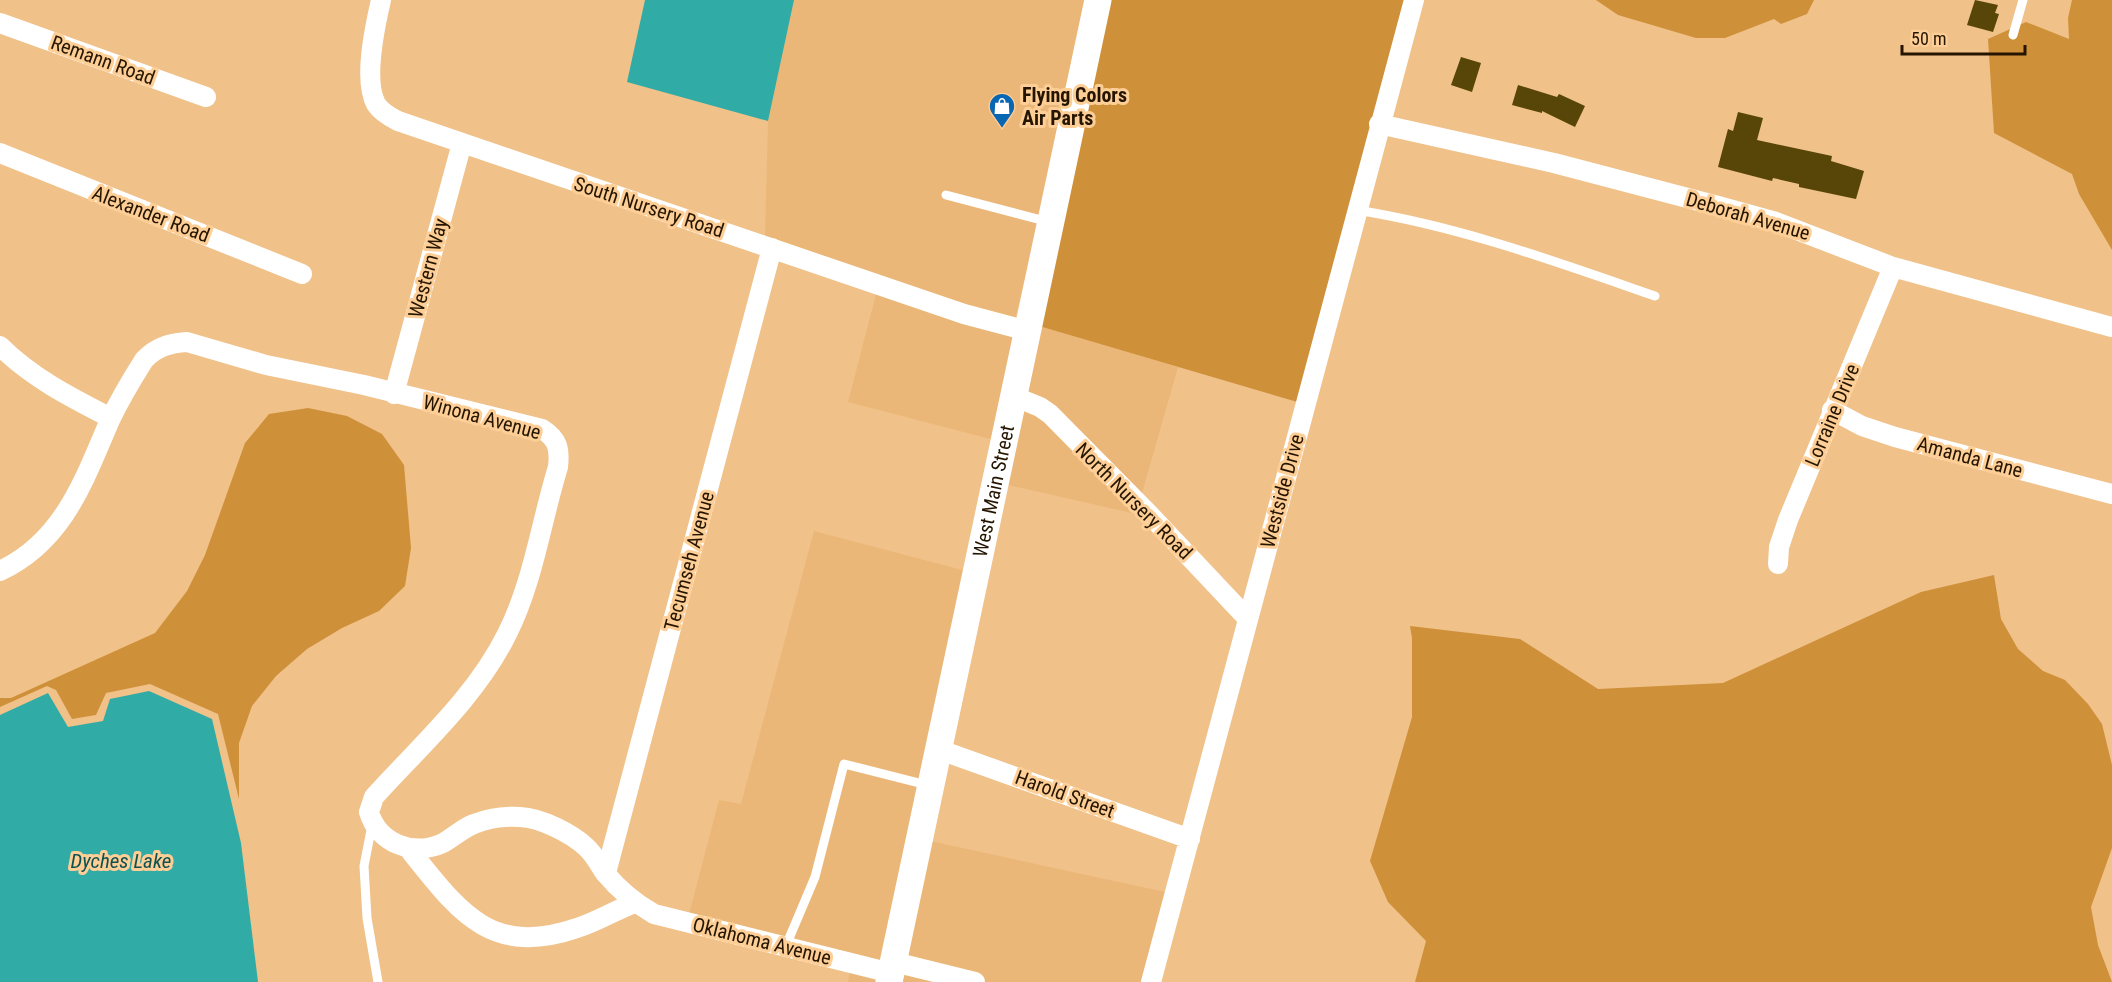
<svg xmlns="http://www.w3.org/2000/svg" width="2112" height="982" font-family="'Roboto Condensed',sans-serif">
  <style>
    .built { fill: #ebb778 }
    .green { fill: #cf903a }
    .water { fill: #30aba6 }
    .building { fill: #574607 }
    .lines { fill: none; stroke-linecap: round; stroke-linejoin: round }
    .service { stroke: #fff; stroke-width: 9 }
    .minor { stroke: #fff; stroke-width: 20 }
    .secondary { stroke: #fff; stroke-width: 27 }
    .labels { text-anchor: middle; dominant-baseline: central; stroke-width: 6; stroke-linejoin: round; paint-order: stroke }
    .street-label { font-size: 20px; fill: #251500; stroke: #fdce96 }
    .poi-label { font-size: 20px; font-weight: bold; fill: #251500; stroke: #fdce96; text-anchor: start }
    .water-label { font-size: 21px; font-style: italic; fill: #0d5250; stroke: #fdce96 }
  </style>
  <rect width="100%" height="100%" fill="#f0c189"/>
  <!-- built -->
  <path class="built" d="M794,0H1088L1071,87L1015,319L1020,321L994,440L848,402L881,275L765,237L768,121Z
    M1039,326L1178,367L1136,514L1004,484Z
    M814,531L966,571L880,982H848L851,965L688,918L719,800L741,804Z
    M930,841L1179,895L1153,982H899Z"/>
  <!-- green -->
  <path class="green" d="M1108,0H1413L1311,406L1039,326Z
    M1596,0H1814L1807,14L1781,24L1774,19L1725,38H1696L1618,15Z
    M2072,0H2112V250L2079,194L2072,174L1994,133L1988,39L2026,22L2069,39L2068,18Z
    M308,408L347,416L382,434L404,465L411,548L405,586L379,611L342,628L307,649L276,676L252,706L239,743V799L218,714L150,684L106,693L96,715L72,719L56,690L47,686L0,707V698H11L155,633L187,591L205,555L245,443L269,414Z
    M1994,575L2001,619L2018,649L2043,671L2065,680L2088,704L2102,724L2112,765V848L2091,907L2098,945L2112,982H1415L1426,941L1388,902L1370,861L1412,717V638L1410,626L1520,639L1598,689L1723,683L1921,592Z"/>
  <!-- water -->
  <path class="water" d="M645,0H794L768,121L627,82Z
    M149,691L212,719L241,843L258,982H0V715L48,693L68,727L103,721L110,699Z"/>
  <!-- building -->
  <path class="building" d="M1975,0L1998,5L1995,13L1999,14L1993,32L1967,25Z
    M1461,57L1481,63L1472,92L1451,85Z
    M1518,85L1557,97L1559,94L1585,106L1575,127L1542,111V113L1512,105Z
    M1738,112L1763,118L1757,140L1832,156L1831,161L1864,171L1856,199L1799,187V184L1773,178L1772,181L1718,167L1728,129L1733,131Z"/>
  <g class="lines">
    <!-- service -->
    <path class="service" d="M2013,35L2023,0
      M946,195L1049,222
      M1356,210C1459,226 1557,262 1655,296
      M372,825L364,866L367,918L378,982
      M785,948L815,877L844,764L927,785"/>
    <!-- minor -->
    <path class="minor" d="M381,0C375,26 363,80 376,104C381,112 390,117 398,121L964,314L1028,331
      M0,23L206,97
      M1379,124L1554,163L1718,206L1776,222L1893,267L2112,327
      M0,153L302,274
      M0,346C32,378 72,398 111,418
      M394,394L462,143
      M1013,396L1040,407L1050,414L1148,513L1247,618
      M1832,410L1862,426L1895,437L2112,494
      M1778,564L1779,547L1788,520L1893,267
      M0,571C64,541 84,480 110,420C120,399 132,379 144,360C156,347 170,343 187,342L266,365L364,385L542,429C558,439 560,449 558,467C541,522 533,583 507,634C476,697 420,746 374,797L369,812C378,843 413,857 443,843C454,837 463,828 474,824C489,818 504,816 520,817C541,818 571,833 586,847C594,854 599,864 605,873C619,890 635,903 654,914L891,973
      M940,750L1190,839
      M408,848C458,910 489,958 577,928C597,922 615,910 635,903
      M606,873L772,248
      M894,962L975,982
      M1151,982L1414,0"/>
    <!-- secondary -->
    <path class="secondary" id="s1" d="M889,982L1098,0"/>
  </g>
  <!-- icons -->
  <defs>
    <g id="shop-pin" transform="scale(1.35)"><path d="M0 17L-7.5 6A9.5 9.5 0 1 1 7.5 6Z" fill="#0966b3" stroke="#fdce96"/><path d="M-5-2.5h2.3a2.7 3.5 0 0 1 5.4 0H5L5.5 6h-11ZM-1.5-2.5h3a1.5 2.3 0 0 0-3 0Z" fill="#fff"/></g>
  </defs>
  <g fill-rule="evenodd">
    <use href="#shop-pin" x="1002" y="106"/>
  </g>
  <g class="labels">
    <!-- street labels -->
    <g class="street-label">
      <text transform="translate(103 60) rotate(20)">Remann Road</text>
      <text transform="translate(649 207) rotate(18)">South Nursery Road</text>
      <text transform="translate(151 214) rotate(21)">Alexander Road</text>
      <text transform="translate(1748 216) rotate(16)">Deborah Avenue</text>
      <text transform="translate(428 268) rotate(-75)">Western Way</text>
      <text transform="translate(1832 415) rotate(-67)">Lorraine Drive</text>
      <text transform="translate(482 417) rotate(15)">Winona Avenue</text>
      <text transform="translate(1970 457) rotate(15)">Amanda Lane</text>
      <text stroke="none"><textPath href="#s1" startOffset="502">West Main Street</textPath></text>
      <text transform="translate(1282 491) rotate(-75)">Westside Drive</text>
      <text transform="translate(1134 501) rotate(45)">North Nursery Road</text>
      <text transform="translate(689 561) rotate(-75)">Tecumseh Avenue</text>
      <text transform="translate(1065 794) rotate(20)">Harold Street</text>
      <text transform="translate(762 941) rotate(14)">Oklahoma Avenue</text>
    </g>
    <!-- poi labels -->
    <g class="poi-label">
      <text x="1022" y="95">Flying Colors<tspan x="1022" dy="23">Air Parts</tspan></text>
    </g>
    <!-- water labels -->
    <g class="water-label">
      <text x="121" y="861">Dyches Lake</text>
    </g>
  </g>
  <!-- scale -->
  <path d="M1902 45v9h123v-9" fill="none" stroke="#251500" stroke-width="3"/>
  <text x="1911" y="45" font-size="18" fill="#251500" stroke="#fdce96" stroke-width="4.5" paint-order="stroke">50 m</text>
</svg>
